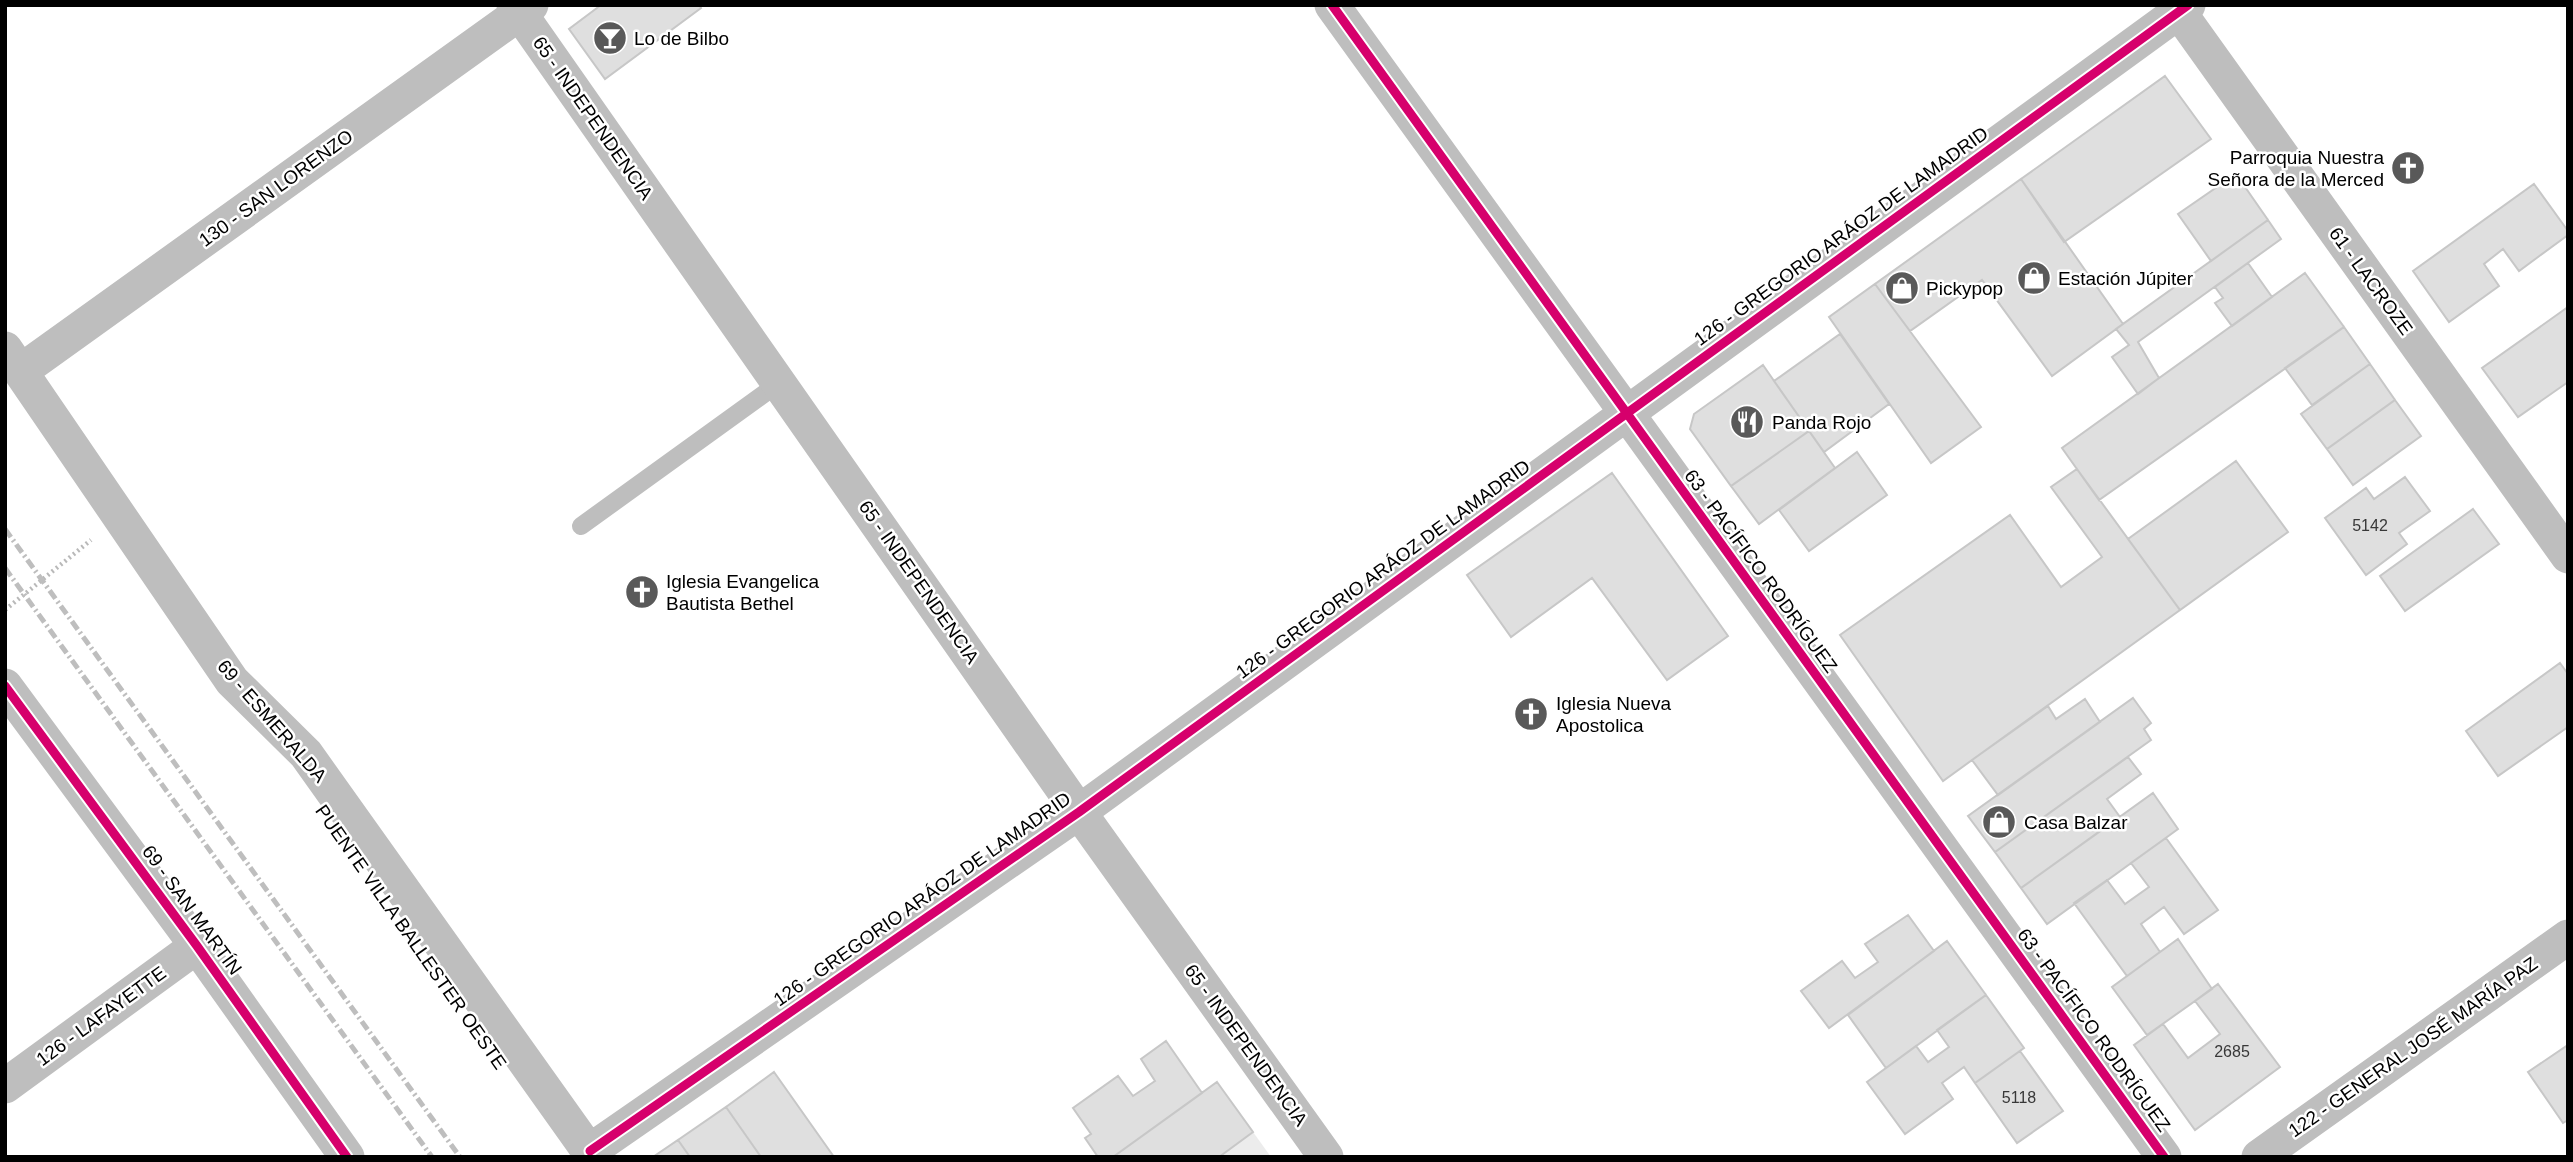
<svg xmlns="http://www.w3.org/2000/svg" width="2573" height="1162" font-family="Helvetica,sans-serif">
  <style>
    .green { fill: #ececec }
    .building { fill: #dfdfdf; stroke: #c7c7c7; stroke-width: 2 }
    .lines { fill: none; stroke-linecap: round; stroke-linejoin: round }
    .path { stroke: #b9b9b9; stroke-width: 4.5; stroke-dasharray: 2 3.5; stroke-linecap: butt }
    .service { stroke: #bebebe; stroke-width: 18 }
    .minor { stroke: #bebebe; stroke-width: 35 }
    .rail { stroke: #bebebe; stroke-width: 5; stroke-dasharray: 10 3.5 2 3.5; stroke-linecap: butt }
    .cycleway-casing { stroke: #fff; stroke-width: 13 }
    .cycleway { stroke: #d6006c; stroke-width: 9 }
    .labels { text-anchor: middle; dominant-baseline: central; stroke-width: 5; stroke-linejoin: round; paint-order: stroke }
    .number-label { font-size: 16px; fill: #383838 }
    .poi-label { font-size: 19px; fill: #000; stroke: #fff; text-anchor: start }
    .street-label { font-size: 19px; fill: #000; stroke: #fff }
  </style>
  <rect width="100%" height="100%" fill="#fff"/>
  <!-- green -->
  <path class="green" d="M1253,1132L1271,1157H1219Z"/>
  <!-- building -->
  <path class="building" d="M601,5H699L701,8L605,79L569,29Z
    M2165,76L2211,139L2064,242L2021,179Z
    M2236,174L2268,220L2211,261L2178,214Z
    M2021,179L2123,324L2052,376L1982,280L1910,331L1875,284Z
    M2534,184L2568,231V235L2519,271L2503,249L2484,264L2499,286L2449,322L2413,271Z
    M2268,220L2281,239L2138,342L2159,378L2138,394L2112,357L2129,345L2116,329Z
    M2248,263L2272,297L2232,326L2215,303L2223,298L2215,287Z
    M2305,273L2344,327L2099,500L2062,448Z
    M1875,284L1981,427L1931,463L1829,317Z
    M2568,307V382L2518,417L2482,368Z
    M2344,327L2370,364L2312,405L2285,368Z
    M1840,334L1889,404L1824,452L1774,381Z
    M2370,364L2395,400L2327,449L2301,414Z
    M1763,365L1809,431L1731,486L1690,429L1694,414Z
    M2395,400L2421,436L2353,485L2327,449Z
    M1809,431L1835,468L1759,524L1731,486Z
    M1857,452L1887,495L1809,551L1779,510Z
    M2236,461L2288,532L2180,610L2128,539Z
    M2077,469L2180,610L1943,781L1840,635L2010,515L2061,587L2102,557L2051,487Z
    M1612,473L1728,636L1667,680L1592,578L1511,637L1467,575Z
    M2405,477L2430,511L2399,533L2407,544L2366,575L2325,518L2366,488L2374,499Z
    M2473,509L2499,544L2405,611L2380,576Z
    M2560,663L2568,674V727L2498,776L2466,731Z
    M2133,698L2151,723L2144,729L2151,740L1995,852L1968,816Z
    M2085,699L2100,722L1998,795L1972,760L2048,706L2056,719Z
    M2128,757L2141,774L2107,799L2120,817L2021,888L1995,852Z
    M2153,793L2178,829L2047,924L2021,888Z
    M2166,838L2218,910L2184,934L2164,907L2141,924L2160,952L2127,976L2074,903L2107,880L2125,904L2149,887L2131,863Z
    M1908,915L1934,951L1829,1028L1801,991L1842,961L1855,978L1878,962L1865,944Z
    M2178,939L2212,989L2147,1035L2112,987Z
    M1947,941L1986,995L1886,1068L1848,1015Z
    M2218,984L2280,1067L2195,1130L2134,1045L2163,1024L2188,1058L2220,1034L2195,1001Z
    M1986,995L2024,1048L1975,1083L1964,1067L1942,1083L1953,1099L1905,1134L1867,1082L1916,1046L1928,1062L1949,1047L1937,1030Z
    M1166,1041L1202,1093L1113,1157H1098L1085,1138L1091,1134L1073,1108L1118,1076L1133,1096L1155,1081L1141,1059Z
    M2568,1045V1120L2563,1123L2528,1072Z
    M2020,1051L2063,1111L2017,1143L1975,1083Z
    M774,1072L834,1157H761L726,1107Z
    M1217,1082L1253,1132L1219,1157H1113Z
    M726,1107L761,1157H690L678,1140Z
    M678,1140L690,1157H653Z"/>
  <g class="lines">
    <!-- path -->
    <path class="path" d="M5,610L91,540"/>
    <!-- service -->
    <path class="service" d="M581,526L779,383"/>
    <!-- minor -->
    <path class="minor" d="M514,5L1079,812L1326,1157
      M1332,5L2164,1157
      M2174,5L2568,556
      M5,349L232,681L306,754L593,1157
      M21,371L531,5
      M5,686L197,946L347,1157
      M5,1086L197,946
      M590,1151L1079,812L2188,5
      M2259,1157L2568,937"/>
    <!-- rail -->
    <path class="rail" d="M5,529L460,1157
      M5,568L432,1157"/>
    <!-- cycleway casing -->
    <g class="cycleway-casing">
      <path id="cycleway" d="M1332,5L2164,1157
        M5,686L197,946L347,1157
        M590,1151L1079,812L2188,5"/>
    </g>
    <!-- cycleway -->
    <use href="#cycleway" class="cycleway"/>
  </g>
  <!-- icons -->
  <defs>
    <g id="bar-disc" transform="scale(1.75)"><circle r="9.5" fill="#595959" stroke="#fff"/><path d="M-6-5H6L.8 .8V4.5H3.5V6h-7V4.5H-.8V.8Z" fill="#fff"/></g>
    <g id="church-disc" transform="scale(1.75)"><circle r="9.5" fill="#595959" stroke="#fff"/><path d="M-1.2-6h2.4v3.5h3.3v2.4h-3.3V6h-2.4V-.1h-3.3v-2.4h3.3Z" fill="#fff"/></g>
    <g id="shop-disc" transform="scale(1.75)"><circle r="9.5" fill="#595959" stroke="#fff"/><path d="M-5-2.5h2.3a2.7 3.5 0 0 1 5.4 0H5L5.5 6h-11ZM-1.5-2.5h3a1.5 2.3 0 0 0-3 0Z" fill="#fff"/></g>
    <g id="restaurant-disc" transform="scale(1.75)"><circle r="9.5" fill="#595959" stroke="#fff"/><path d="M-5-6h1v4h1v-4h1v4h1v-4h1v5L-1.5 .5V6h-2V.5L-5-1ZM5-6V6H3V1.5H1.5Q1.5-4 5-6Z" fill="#fff"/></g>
  </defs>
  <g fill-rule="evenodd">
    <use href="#bar-disc" x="610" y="38"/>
    <use href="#church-disc" x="2408" y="168"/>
    <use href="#shop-disc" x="2034" y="278"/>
    <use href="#shop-disc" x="1902" y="288"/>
    <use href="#restaurant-disc" x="1747" y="422"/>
    <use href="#church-disc" x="642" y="592"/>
    <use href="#church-disc" x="1531" y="714"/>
    <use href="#shop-disc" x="1999" y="822"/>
  </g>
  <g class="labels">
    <!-- number labels -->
    <g class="number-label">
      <text x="2370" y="525">5142</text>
      <text x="2232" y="1051">2685</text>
      <text x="2019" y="1097">5118</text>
    </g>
    <!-- poi labels -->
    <g class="poi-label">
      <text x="634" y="38">Lo de Bilbo</text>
      <text x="2384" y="157" text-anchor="end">Parroquia Nuestra<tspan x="2384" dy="22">Señora de la Merced</tspan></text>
      <text x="2058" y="278">Estación Júpiter</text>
      <text x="1926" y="288">Pickypop</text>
      <text x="1772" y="422">Panda Rojo</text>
      <text x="666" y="581">Iglesia Evangelica<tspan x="666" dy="22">Bautista Bethel</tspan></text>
      <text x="1556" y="703">Iglesia Nueva<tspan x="1556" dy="22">Apostolica</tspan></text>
      <text x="2024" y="822">Casa Balzar</text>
    </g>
    <!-- street labels -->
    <g class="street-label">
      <text transform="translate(593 118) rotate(55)">65 - INDEPENDENCIA</text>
      <text transform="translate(276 188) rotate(-36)">130 - SAN LORENZO</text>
      <text transform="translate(1841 236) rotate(-36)">126 - GREGORIO ARÁOZ DE LAMADRID</text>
      <text transform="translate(2371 281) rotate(54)">61 - LACROZE</text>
      <text transform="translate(1383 569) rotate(-36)">126 - GREGORIO ARÁOZ DE LAMADRID</text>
      <text transform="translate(1761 571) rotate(54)">63 - PACÍFICO RODRÍGUEZ</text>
      <text transform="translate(919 582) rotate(55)">65 - INDEPENDENCIA</text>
      <text transform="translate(272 721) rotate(49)">69 - ESMERALDA</text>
      <text transform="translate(922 899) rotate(-35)">126 - GREGORIO ARÁOZ DE LAMADRID</text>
      <text transform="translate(192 910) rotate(54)">69 - SAN MARTÍN</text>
      <text transform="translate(411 937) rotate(55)">PUENTE VILLA BALLESTER OESTE</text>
      <text transform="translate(101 1016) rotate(-36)">126 - LAFAYETTE</text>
      <text transform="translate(2094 1030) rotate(54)">63 - PACÍFICO RODRÍGUEZ</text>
      <text transform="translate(1246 1045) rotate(54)">65 - INDEPENDENCIA</text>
      <text transform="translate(2413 1047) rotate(-35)">122 - GENERAL JOSÉ MARÍA PAZ</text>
    </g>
  </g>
  <!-- border -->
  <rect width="2573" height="1162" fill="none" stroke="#000000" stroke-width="14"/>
</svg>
